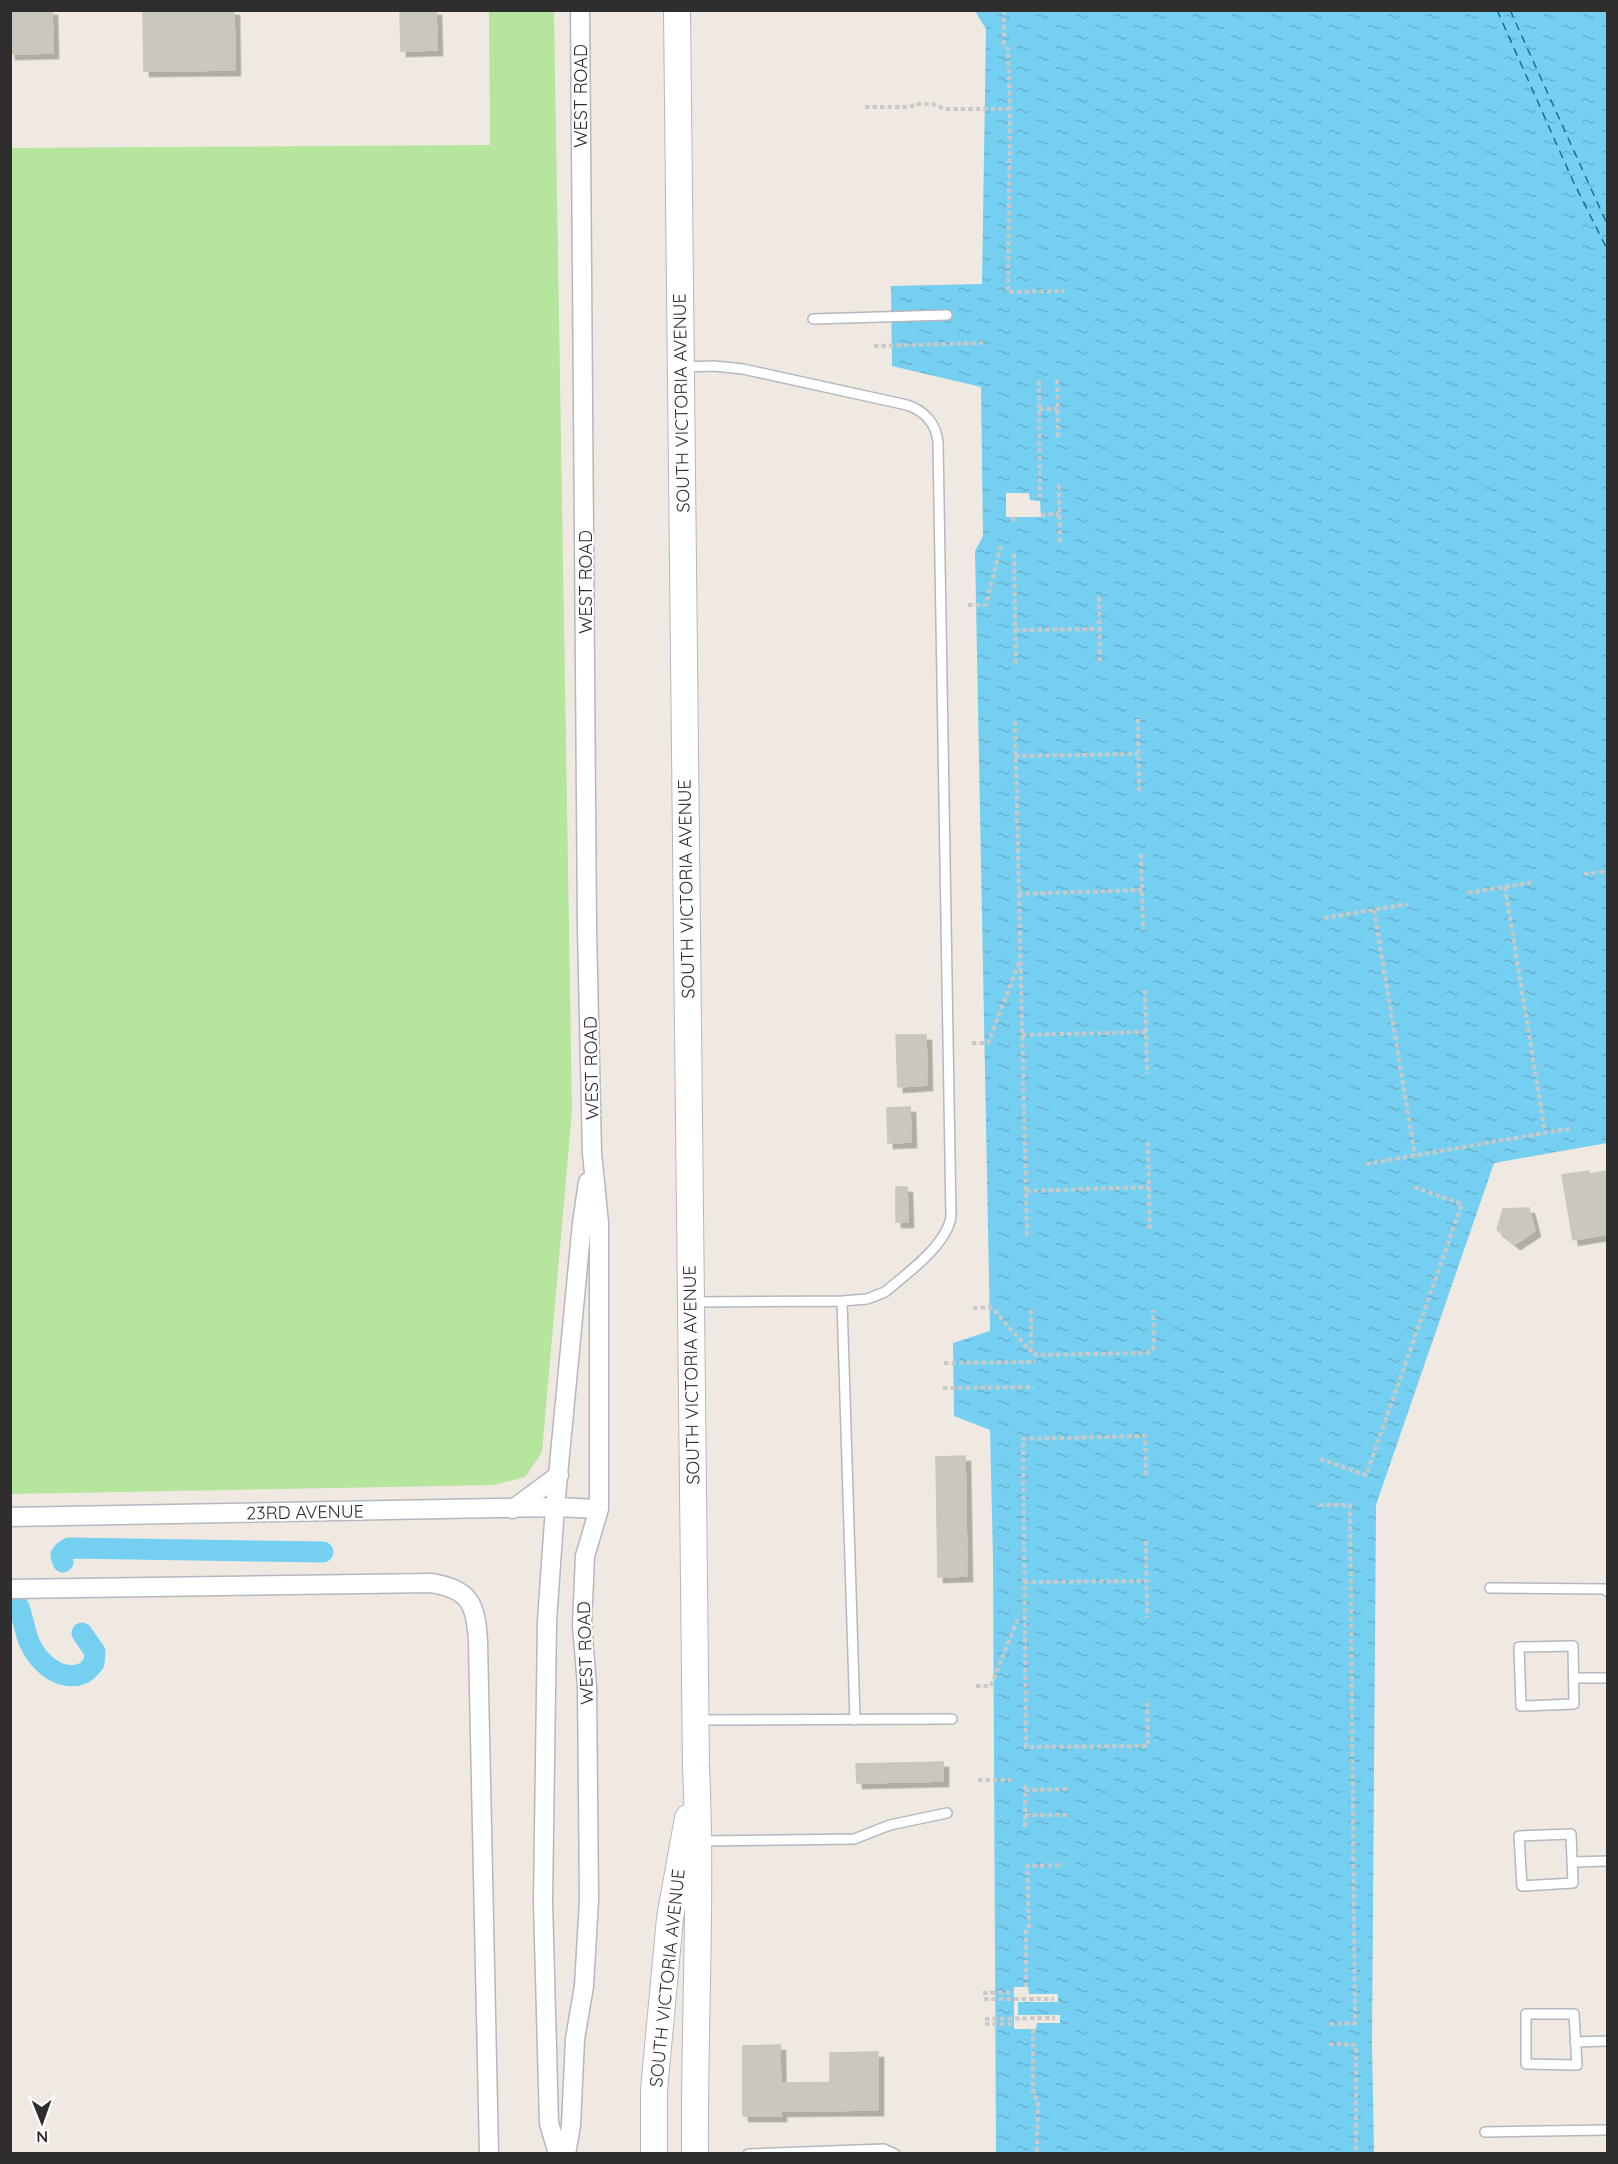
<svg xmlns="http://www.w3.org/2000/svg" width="1618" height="2164" font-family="Quicksand,sans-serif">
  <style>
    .grass { fill: #b6e59e }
    .water { fill: url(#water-ripples) }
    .pier { fill: #efe9e1 }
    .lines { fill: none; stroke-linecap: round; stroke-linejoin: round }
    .canal { stroke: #75cff0; stroke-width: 21 }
    .ferry { stroke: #0d6fa3; stroke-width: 1.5; stroke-dasharray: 8 6; stroke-linecap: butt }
    .building { fill: #cbc7bf; stroke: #cbc5ba; stroke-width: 1.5; filter: url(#shadow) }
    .lane-casing { stroke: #b4b7c1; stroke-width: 12 }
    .street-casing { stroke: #b4b7c1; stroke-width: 21 }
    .secondary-casing { stroke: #b4b7c1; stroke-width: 28 }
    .path { stroke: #c9c9c9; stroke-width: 4; stroke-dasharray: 4.5 3; stroke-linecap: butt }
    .lane { stroke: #fff; stroke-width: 9 }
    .street { stroke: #fff; stroke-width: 18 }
    .secondary { stroke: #fff; stroke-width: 26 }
    .labels { text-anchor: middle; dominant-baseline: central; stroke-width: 4.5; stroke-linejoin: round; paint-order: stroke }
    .street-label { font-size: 18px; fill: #2e2e2e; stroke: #fff }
  </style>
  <defs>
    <pattern id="water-ripples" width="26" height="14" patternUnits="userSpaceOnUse" patternTransform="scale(1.5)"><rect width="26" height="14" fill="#75cff0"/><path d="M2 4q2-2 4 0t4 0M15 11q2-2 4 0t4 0" fill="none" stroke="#66b2ce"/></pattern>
    <filter id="shadow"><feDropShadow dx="5.5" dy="5.5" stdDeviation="0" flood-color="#0004"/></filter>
  </defs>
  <rect width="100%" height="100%" fill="#efe9e1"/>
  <!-- grass -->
  <path class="grass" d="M489,11H554L572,1111L542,1452L525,1477L494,1485L11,1494V148L490,145Z"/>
  <!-- water -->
  <path class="water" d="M975,11H1607V1143L1494,1163L1376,1505L1372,2043L1374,2153H996L993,1558L990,1430L954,1416L953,1343L990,1331L975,551L983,536L981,387L892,366L891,286L982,284L986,29Z"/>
  <!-- pier -->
  <path class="pier" d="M1006,493H1029L1030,500L1040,501L1041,517H1006Z
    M1014,1987H1028L1029,1994H1058V2002H1018V2015H1060V2023H1037L1036,2029H1014Z"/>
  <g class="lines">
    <!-- canal -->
    <path class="canal" d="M63,1562L61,1555L64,1551L69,1548L323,1552
      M19,1607C23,1618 25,1633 30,1644C39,1663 61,1683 84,1673C88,1671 91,1666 94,1663L95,1652L82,1633"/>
    <!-- ferry -->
    <path class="ferry" d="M1497,10L1573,181L1608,251
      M1510,10L1608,226"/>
  </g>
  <!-- building -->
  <path class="building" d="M10,10H52L53,53L10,54Z
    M143,10H234L235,70L144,71Z
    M400,10H436L437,50L401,51Z
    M896,1035H926L927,1085L898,1087Z
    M910,1107L911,1142L888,1143L887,1108Z
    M1589,1171V1174L1608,1171V1234L1573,1240L1562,1175Z
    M896,1187H907L908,1222H896Z
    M1529,1208L1535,1231L1515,1244L1497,1230L1503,1209Z
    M965,1456L967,1576L938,1577L936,1457Z
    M943,1762V1781L857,1783L856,1764Z
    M780,2045L781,2116H743V2046Z
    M878,2052V2082L830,2083V2053Z
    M878,2082V2110L781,2111L780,2083Z"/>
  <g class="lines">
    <!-- lane casing -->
    <g class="lane-casing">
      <path id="lane" d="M813,319L947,315
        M683,367L714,366L743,369L907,405C925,411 936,424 938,442L951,1217C946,1246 906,1274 885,1292L867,1299L842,1301L692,1302
        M842,1301L855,1720
        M1490,1588L1604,1589L1608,1592
        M1573,1646L1574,1704L1521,1706L1519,1647Z
        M1575,1678H1608
        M698,1720L952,1719
        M1571,1834L1573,1883L1522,1886L1519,1836Z
        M700,1841L854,1839L890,1825L947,1813
        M1573,1862L1608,1861
        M1526,2014H1574L1577,2065L1526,2064Z
        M1575,2042L1608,2041
        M1485,2132L1608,2130
        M748,2154L884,2149L895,2154"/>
    </g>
    <!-- street casing -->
    <g class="street-casing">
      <path id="street" d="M513,1509L559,1475
        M10,1517L555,1507L599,1509
        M10,1589L431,1583C470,1589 476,1604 478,1642L489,2154
        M558,2154L549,2123L543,1902L547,1621L555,1507L582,1223L588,1182
        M566,2154L571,2125L575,2039L584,1986L589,1900L587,1686L582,1625L585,1556L599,1509V1223L592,1153L587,929L580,10"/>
    </g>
    <!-- secondary casing -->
    <g class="secondary-casing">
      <path id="secondary" d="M677,10L696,1767C702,1896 694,2025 695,2154
        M654,2154V2090L670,1918L688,1818"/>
    </g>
    <!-- path -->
    <path class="path" d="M1004,10V44L1008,49L1010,109L1008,292L1064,291
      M865,107H910L916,104H933L945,109H1010
      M874,346L983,343
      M1057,380L1058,437
      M1039,381L1040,501
      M1039,409H1057
      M1059,485L1060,545
      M1041,515L1059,514
      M1013,517L1014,524
      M1014,554L1016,664
      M1099,597L1100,663
      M968,605H986L1001,545
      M1015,630L1099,629
      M1138,719L1139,791
      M1015,721L1027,1236
      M1015,756L1138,754
      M1141,854L1143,930
      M1584,874L1608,871
      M1505,887L1545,1132
      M1468,893L1534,882
      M1018,894L1142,890
      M1374,910L1415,1155
      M1324,918L1408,904
      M1145,990L1147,1074
      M1022,1035L1146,1032
      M972,1043H988L1019,963
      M1148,1142L1150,1231
      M1366,1164L1573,1128
      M1026,1191L1149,1187
      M973,1308L990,1307L994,1310L1031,1352
      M1031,1310V1352L1037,1355L1147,1353L1153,1349L1154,1345L1153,1310
      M944,1363L1035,1362
      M943,1388L1034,1387
      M1320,1459L1366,1475L1462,1204L1414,1187
      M1146,1475L1145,1436L1023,1439L1026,1747L1148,1746L1147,1699
      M1319,1505H1350L1355,2023L1326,2024
      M1146,1541L1147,1618
      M1024,1582L1147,1581
      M976,1686H991L1019,1616
      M978,1780H1011
      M1025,1785V1827
      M1025,1790L1067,1789
      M1025,1815H1068
      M1026,1987V1930L1029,1926L1027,1866L1063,1865
      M983,1993L1014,1992
      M984,1999H1054
      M985,2019L1055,2018
      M985,2024H1014
      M1033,2029V2095L1038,2100L1037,2154
      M1329,2044L1356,2045V2154"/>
    <!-- lane -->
    <use href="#lane" class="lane"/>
    <!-- street -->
    <use href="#street" class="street"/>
    <!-- secondary -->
    <use href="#secondary" class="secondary"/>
  </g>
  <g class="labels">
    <!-- street labels -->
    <g class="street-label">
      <text transform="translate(580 96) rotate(-90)">WEST ROAD</text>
      <text transform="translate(681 403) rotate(-91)">SOUTH VICTORIA AVENUE</text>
      <text transform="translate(585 582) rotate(-90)">WEST ROAD</text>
      <text transform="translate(686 889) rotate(-91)">SOUTH VICTORIA AVENUE</text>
      <text transform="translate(591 1068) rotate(-91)">WEST ROAD</text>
      <text transform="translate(691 1375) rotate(-91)">SOUTH VICTORIA AVENUE</text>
      <text transform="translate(305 1512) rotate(-1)">23RD AVENUE</text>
      <text transform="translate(585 1653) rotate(-92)">WEST ROAD</text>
      <text transform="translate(667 1978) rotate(-84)">SOUTH VICTORIA AVENUE</text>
    </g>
  </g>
  <!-- border -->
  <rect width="1618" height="2164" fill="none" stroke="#2e2e2e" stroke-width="24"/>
  <!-- north arrow -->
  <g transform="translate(42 2122) rotate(179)" stroke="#ffffff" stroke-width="4.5" paint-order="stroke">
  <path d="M0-4.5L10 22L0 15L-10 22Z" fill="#2e2e2e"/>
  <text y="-9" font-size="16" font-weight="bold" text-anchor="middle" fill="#2e2e2e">N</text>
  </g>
</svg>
